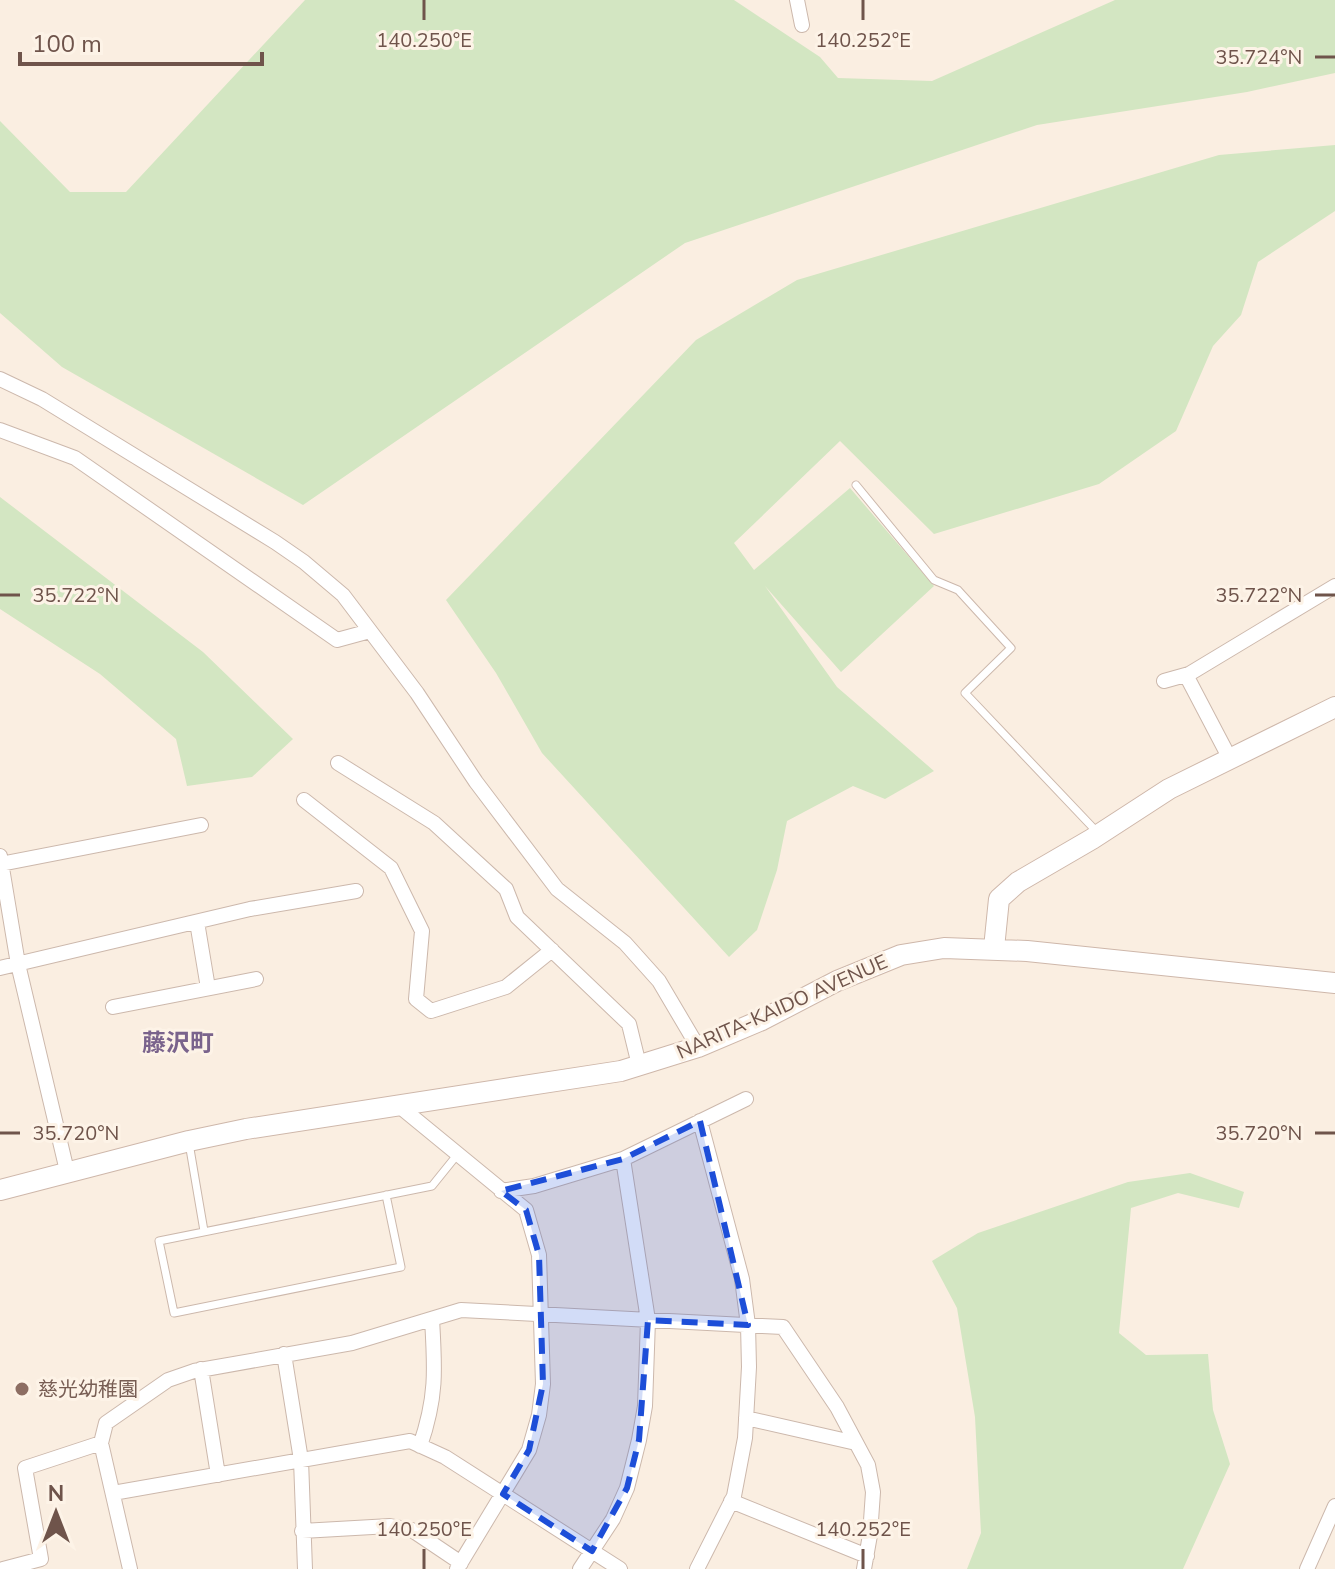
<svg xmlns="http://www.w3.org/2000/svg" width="1335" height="1569" font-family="'Nunito Sans','Noto Sans JP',sans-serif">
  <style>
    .green { fill: #d3e6c2 }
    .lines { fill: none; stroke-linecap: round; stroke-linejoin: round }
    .lane-casing { stroke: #ccb8ac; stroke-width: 9 }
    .street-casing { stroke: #ccb8ac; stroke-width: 16 }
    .secondary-casing { stroke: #ceb7aa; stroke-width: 22 }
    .lane { stroke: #fff; stroke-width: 7 }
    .street { stroke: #fff; stroke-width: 14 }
    .secondary { stroke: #fff; stroke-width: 20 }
    .marked { fill: #1d4ed8; fill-opacity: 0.2; stroke: #1d4ed8; stroke-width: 6; stroke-dasharray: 16 10; stroke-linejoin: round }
    .ticks { fill: none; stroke: #6f544b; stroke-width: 3 }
    .education-dot { fill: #8d6e63; stroke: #fdf3e7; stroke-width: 3 }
    .labels { text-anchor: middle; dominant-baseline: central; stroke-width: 6; stroke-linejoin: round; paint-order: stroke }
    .street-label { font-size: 20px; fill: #6f544b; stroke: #fdf3e7 }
    .education-label { font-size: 20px; fill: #785e54; stroke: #fdf3e7; text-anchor: start }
    .quarter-label { font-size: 24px; font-weight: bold; fill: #7a638c; stroke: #fdf3e7 }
    .ticks-label { font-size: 20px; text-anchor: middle; fill: #6f544b; stroke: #fdf3e7; stroke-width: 6; stroke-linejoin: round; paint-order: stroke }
  </style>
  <rect width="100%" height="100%" fill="#faeee1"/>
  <!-- green -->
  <path class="green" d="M305,0H734L820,57L838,78L932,81L1115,0H1335V73L1247,92L1037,125L685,243L303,505L62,367L0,313V121L70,192H126Z
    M1335,145V211L1258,262L1241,315L1213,346L1176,431L1099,484L934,534L840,441L734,543L754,570L850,488L934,586L841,672L765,586L837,687L934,771L885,799L853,786L787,821L777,870L757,930L729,957L542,753L496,673L446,600L696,340L797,280L1219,155Z
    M0,497L203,652L293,739L252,777L187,786L176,739L100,674L0,609Z
    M1190,1173L1244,1192L1239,1208L1178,1193L1131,1208L1119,1333L1146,1355L1208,1354L1213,1410L1230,1464L1183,1569H967L981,1533L975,1417L957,1308L932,1261L978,1233L1128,1182Z"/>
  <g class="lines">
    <!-- lane casing -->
    <g class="lane-casing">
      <path id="lane" d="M856,485L934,580L958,590L1011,648L965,693L1098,833
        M189,1143L204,1231
        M386,1195L401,1267L174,1313L159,1241L432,1186L457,1155"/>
    </g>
    <!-- street casing -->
    <g class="street-casing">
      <path id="street" d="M797,0L802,25
        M0,379L42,399L275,542L304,562L343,595L417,693L476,782L557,889L625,943L659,981L698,1047
        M0,430L75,458L337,640L370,631
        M1186,675L1229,757
        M1164,681L1189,674L1335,586
        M338,763L434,823L506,889L517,917L629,1024L639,1065
        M304,800L391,868L422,931L416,999L431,1011L506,987L552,950
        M0,856L18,964L67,1171
        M1,864L201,825
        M197,922L208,988
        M0,968L250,909L356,891
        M113,1007L256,979
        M398,1105L526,1210L539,1255L543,1384L539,1415L529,1450L457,1569
        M501,1191L534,1186L623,1159L746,1099
        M284,1354L301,1460L305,1569
        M201,1369L218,1475
        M746,1418L856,1443
        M101,1443L106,1423L168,1380L194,1371L352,1343L461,1310L783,1327L837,1407L868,1465L873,1492L870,1535L864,1569
        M420,1446C437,1397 435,1369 432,1319
        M113,1493L410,1441L445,1457L620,1569
        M731,1501L867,1556
        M302,1531L390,1526L412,1530L461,1563
        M3,1569L41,1559L25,1468L101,1443L130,1569
        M580,1569L613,1519L627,1488L639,1440L645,1406L648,1320L623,1159
        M697,1569L734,1496L745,1438L749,1367L748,1325L742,1279L700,1121
        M1307,1569L1335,1506"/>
    </g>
    <!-- secondary casing -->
    <g class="secondary-casing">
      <path id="secondary" d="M994,948L999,899L1018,882L1092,839L1169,789L1335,707
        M0,1190L189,1141L246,1129L621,1071L698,1047L762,1020L837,981L901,955L944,948L1027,951L1335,983"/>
    </g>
    <!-- lane -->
    <use href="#lane" class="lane"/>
    <!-- street -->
    <use href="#street" class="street"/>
    <!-- secondary -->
    <use href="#secondary" class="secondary"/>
  </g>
  <!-- marked area -->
  <path class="marked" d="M700,1121L748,1325L648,1320L639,1440L627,1488L592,1551L503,1494L529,1450L543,1384L539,1255L526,1210L501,1191L623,1159Z"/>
  <!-- ticks -->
  <path class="ticks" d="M424,0V20M863,0V20M1315,57H1335M0,595H20M1315,595H1335M0,1133H20M1315,1133H1335M424,1549V1569M863,1549V1569"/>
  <!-- markers -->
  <circle class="education-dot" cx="22" cy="1389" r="8"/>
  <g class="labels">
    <!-- street labels -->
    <g class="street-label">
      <text transform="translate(782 1007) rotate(-24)">NARITA-KAIDO AVENUE</text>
    </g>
    <!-- education labels -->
    <g class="education-label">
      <text x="38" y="1389">慈光幼稚園</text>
    </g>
    <!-- quarter labels -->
    <g class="quarter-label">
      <text x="178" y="1043">藤沢町</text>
    </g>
  </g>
  <g class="ticks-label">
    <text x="424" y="47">140.250°E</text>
    <text x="863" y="47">140.252°E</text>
    <text x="1259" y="64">35.724°N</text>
    <text x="76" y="602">35.722°N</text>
    <text x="1259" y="602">35.722°N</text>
    <text x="76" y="1140">35.720°N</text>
    <text x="1259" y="1140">35.720°N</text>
    <text x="424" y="1536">140.250°E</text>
    <text x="863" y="1536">140.252°E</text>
  </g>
  <!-- north arrow -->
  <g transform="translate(56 1513)" stroke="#fdf3e7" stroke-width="6" paint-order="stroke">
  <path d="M0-6L14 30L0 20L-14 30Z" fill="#6f544b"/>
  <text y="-12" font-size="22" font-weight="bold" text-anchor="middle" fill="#6f544b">N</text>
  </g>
  <!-- scale -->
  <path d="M20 52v12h242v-12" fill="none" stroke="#6f544b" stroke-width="4"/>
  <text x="32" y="52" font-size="24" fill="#6f544b" stroke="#fdf3e7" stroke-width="6" paint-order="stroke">100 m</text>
</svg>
